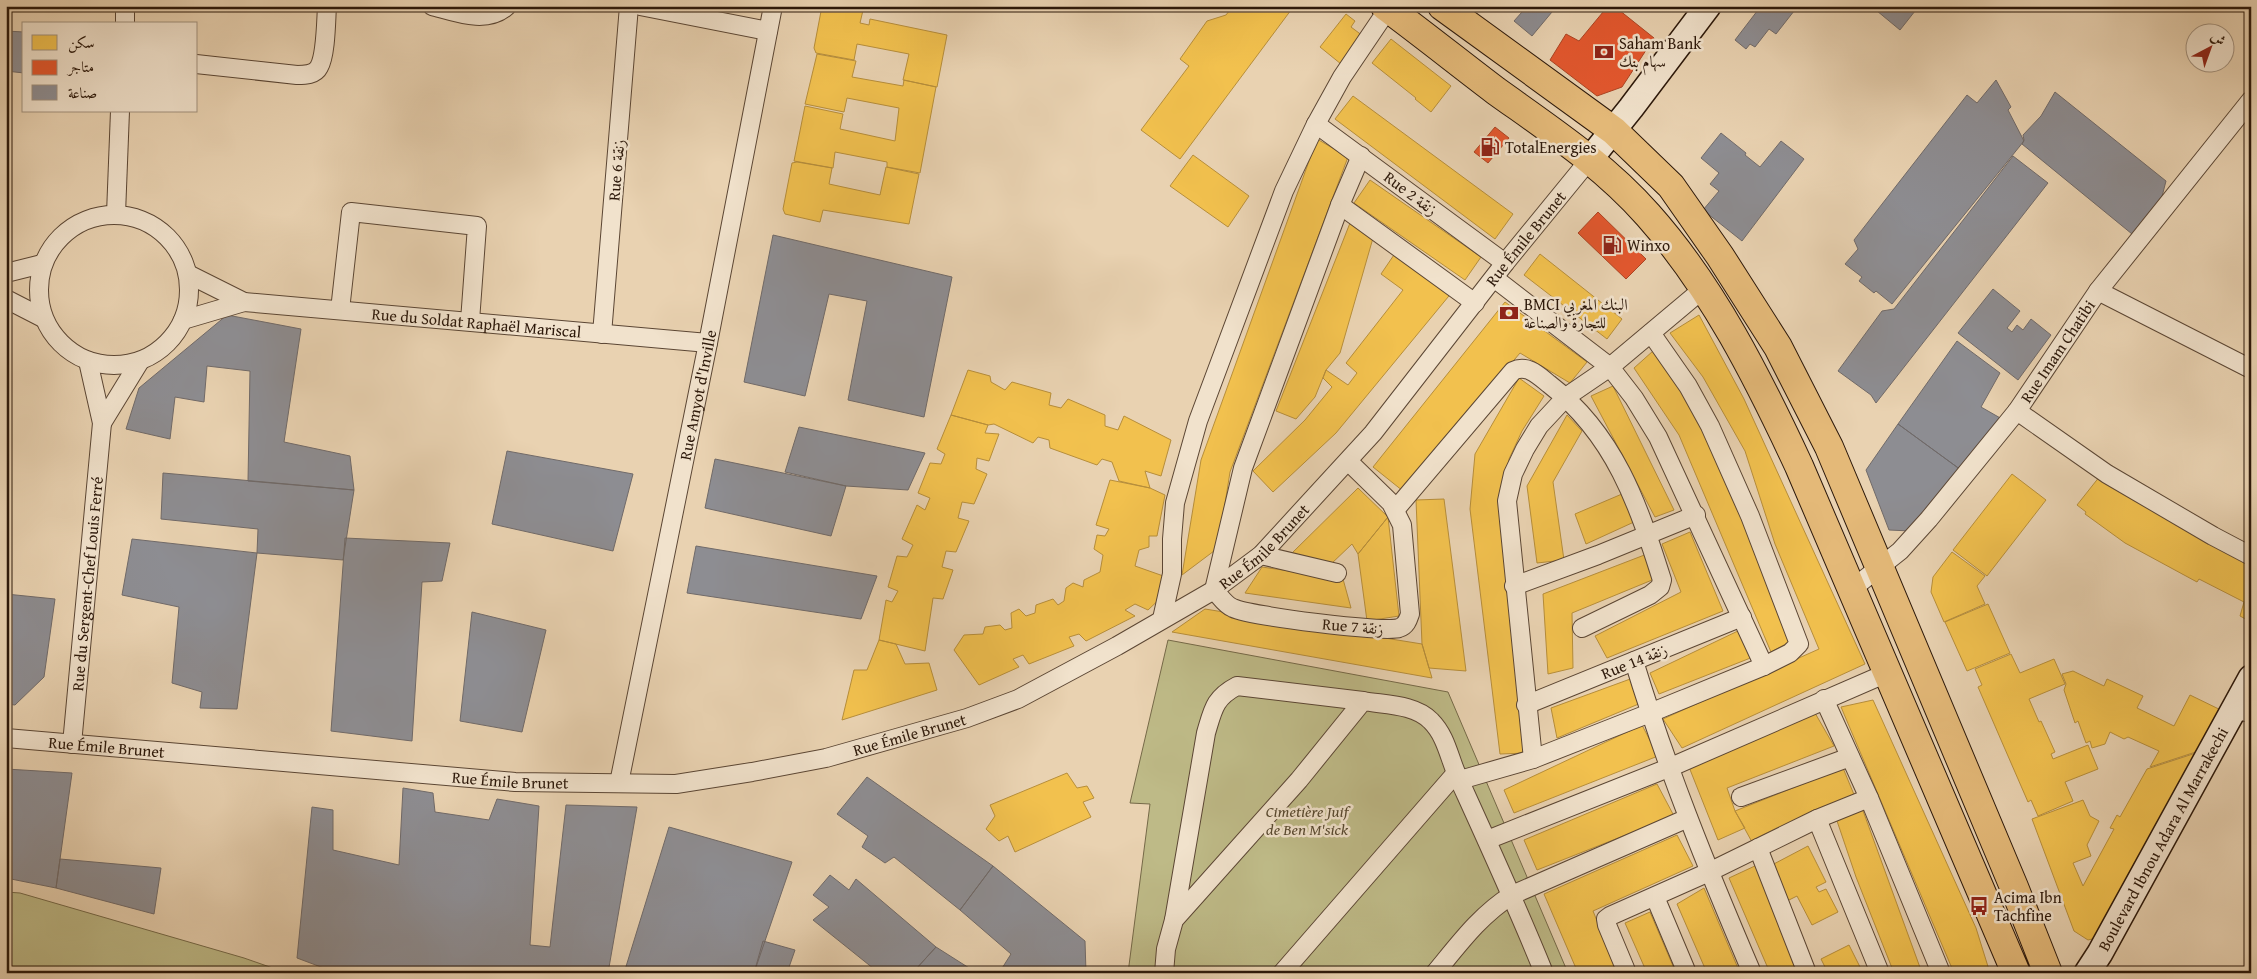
<svg xmlns="http://www.w3.org/2000/svg" width="2257" height="979" font-family="'Gentium Book Plus',Amiri,serif">
  <style>
    .green { fill: #beba87; stroke: #756948 }
    .homes { fill: #f2c14e; stroke: #b78e3a }
    .shops { fill: #e4572e; stroke: #ad4423 }
    .industry { fill: #8d8d92; stroke: #706a69 }
    .lines { fill: none; stroke-linecap: round; stroke-linejoin: round }
    .street-casing { stroke: #5b4634; stroke-width: 20 }
    .secondary-casing { stroke: #2c180a; stroke-width: 28 }
    .primary-casing { stroke: #2c180a; stroke-width: 30 }
    .street { stroke: #f1e2cc; stroke-width: 18 }
    .secondary { stroke: #f1e2cc; stroke-width: 25 }
    .primary { stroke: #e4b978; stroke-width: 28 }
    .labels { text-anchor: middle; dominant-baseline: central; stroke-width: 5; stroke-linejoin: round; paint-order: stroke }
    .poi-label { font-size: 16px; fill: #2c180a; stroke: #f1e2cc; text-anchor: start }
    .street-label { font-size: 16px; fill: #2c180a; stroke: #f1e2cc }
    .park-label { font-size: 16px; font-style: italic; fill: #584930; stroke: #f1e2cc }
  </style>
  <rect width="100%" height="100%" fill="#e9d2b1"/>
  <filter id="stains"><feTurbulence type="fractalNoise" baseFrequency=".004" numOctaves="4"/><feColorMatrix values="0 0 0 0 .2 0 0 0 0 .09 0 0 0 0 .02 0 0 0 .5 -.17"/></filter>
  <radialGradient id="worn" r=".72"><stop offset=".6" stop-color="#630" stop-opacity="0"/><stop offset="1" stop-color="#630" stop-opacity=".3"/></radialGradient>
  <!-- green -->
  <path class="green" d="M1168,640L1448,692L1568,973H1128L1150,804L1130,803Z
    M6,892L20,893L244,958L287,973H6Z"/>
  <!-- homes -->
  <path class="homes" d="M822,6H864L860,23L869,25L870,19L947,35L937,87L903,80L909,54L857,44L854,60L816,53L814,48Z
    M946,6H967L961,9Z
    M1233,6H1294L1180,159L1141,130L1189,66L1180,59L1207,21L1226,15Z
    M1346,14L1355,21L1351,27L1363,36L1341,64L1320,47Z
    M1391,39L1451,86L1431,112L1415,99L1416,98L1372,63Z
    M817,54L856,61L852,77L903,86L904,80L936,87L920,173L887,167V162L835,152L833,168L794,161L805,106L843,114L840,129L895,141L899,108L847,98L844,112L805,104Z
    M1353,96L1513,214L1495,239L1335,119Z
    M1317,139L1348,157L1230,472L1218,548L1182,575L1201,460Z
    M1193,155L1249,196L1228,227L1170,186Z
    M797,162L832,168L829,184L880,195L886,167L919,174L909,224L823,210L820,222L785,214L783,209L792,163Z
    M1370,180L1481,257L1465,280L1354,203Z
    M1350,223L1373,238L1340,353L1326,370L1315,397L1296,419L1276,411Z
    M1398,249L1453,291L1336,433L1273,492L1253,471L1305,420L1332,387L1323,378L1326,370L1348,385L1357,373L1346,363L1403,290L1381,274Z
    M1540,254L1622,319L1607,339L1524,275Z
    M1505,302L1587,362L1570,383L1520,353L1403,491L1373,467Z
    M1699,315L1744,399L1865,664L1682,748L1663,719L1819,649L1775,544L1745,451L1703,377L1670,333Z
    M1653,351L1694,407L1793,640L1771,652L1679,435L1634,368Z
    M968,370L990,376L991,382L1005,390L1012,382L1051,393L1049,405L1061,408L1068,399L1105,415V426L1118,430L1124,416L1171,440L1161,476L1145,471L1150,488L1119,481L1112,462L1102,459L1097,465L1050,448L1049,440L1038,437L1033,443L994,424L988,425L951,415Z
    M1519,378L1544,396L1522,431L1509,459L1501,503L1527,753L1500,754L1470,509L1475,454Z
    M1613,386L1674,510L1655,517L1591,396Z
    M951,415L988,425L985,433L999,434L989,461L977,458L976,469L987,474L974,504L962,502L958,518L969,521L956,552L946,551L942,567L953,570L943,599L933,598L925,651L879,640L886,600L892,602L898,591L888,587L897,556L907,557L913,545L902,539L917,505L925,510L930,498L918,493L930,463L941,464L945,454L937,449Z
    M1567,415L1582,431L1553,482L1564,560L1537,563L1527,486Z
    M2012,474L2046,500L1987,576L1953,550Z
    M2100,476L2143,505L2251,564V622L2240,616L2244,602L2199,579L2197,582L2125,543L2085,514L2086,512L2077,505Z
    M1110,480L1150,488L1165,495L1157,536H1149V547L1139,550L1135,566L1169,578L1165,594L1148,610L1135,604L1125,610L1135,616L1086,641L1079,634L1069,637L1074,646L1029,664L1023,655L1013,659L1019,667L979,685L954,650L964,635L983,634L985,627L1000,625L1005,630L1012,628L1011,613L1019,609L1026,616L1035,613L1036,605L1053,599L1058,605L1064,601L1066,588L1073,583L1083,587L1084,580L1100,572L1103,555L1094,549L1097,535L1105,536L1109,529L1096,525Z
    M1358,488L1388,517L1358,554L1352,544L1330,565L1291,554Z
    M1622,494L1634,522L1586,544L1575,514Z
    M1444,499L1466,671L1429,668L1422,644L1416,500Z
    M1388,517L1399,616L1367,621L1358,554Z
    M1690,532L1723,611L1607,658L1595,636L1681,592L1662,544Z
    M1952,552L1985,576L1977,586L1985,604L1944,622L1931,592L1933,577Z
    M1647,554L1657,578L1572,613L1573,668L1548,674L1543,594Z
    M1262,567L1343,579L1351,608L1245,593Z
    M1988,604L2010,653L1967,671L1945,622Z
    M1205,609L1422,644L1432,678L1172,632Z
    M1740,630L1753,657L1659,694L1650,673Z
    M879,640L896,644L905,664L929,663L937,690L842,720L854,670H867Z
    M2011,654L2020,673L2054,659L2065,684L2029,699L2039,722L2041,721L2055,752L2051,754L2053,759L2088,745L2098,769L2065,782L2073,801L2038,816L2031,800L2028,802L1978,687L1982,685L1975,669Z
    M2073,671L2104,686L2107,679L2143,696L2137,708L2174,726L2190,695L2227,713L2211,747L2150,767L2159,751L2128,737L2124,739L2110,732L2105,744L2092,748L2090,741L2086,743L2078,721L2075,723L2064,690L2066,684L2062,674Z
    M1633,678L1641,703L1557,738L1551,708Z
    M1873,700L1976,928L1990,973H1954L1841,707Z
    M1815,713L1834,746L1727,788L1735,811L1745,828L1718,840L1689,767Z
    M1642,725L1658,756L1514,813L1504,790Z
    M2202,751L2104,936L2088,940L2074,931L2032,819L2083,800L2090,816L2099,821L2087,845L2091,856L2073,863L2083,886L2114,829L2110,828L2117,815L2120,817L2147,769Z
    M1843,768L1855,797L1752,842L1735,811Z
    M1067,773L1077,788L1087,786L1094,798L1083,802L1091,817L1015,852L1008,836L999,841L986,829L995,816L990,805Z
    M1657,784L1674,816L1537,870L1524,840Z
    M1862,808L1922,973H1894L1856,877L1835,815Z
    M1677,835L1693,866L1593,911L1618,973H1578L1544,894Z
    M1808,846L1826,882L1816,887L1819,892L1826,889L1838,912L1812,925L1797,896L1787,901L1770,866Z
    M1757,865L1803,973H1770L1729,878Z
    M1704,888L1740,973H1707L1677,904Z
    M1650,912L1676,973H1647L1625,923Z
    M1849,945L1863,973H1828L1821,959Z"/>
  <!-- shops -->
  <path class="shops" d="M1608,6H1614L1654,38L1622,87L1597,96L1550,60L1566,34L1579,41Z
    M1495,127L1509,138L1488,163L1474,152Z
    M1598,212L1646,259L1626,279L1578,233Z"/>
  <!-- industry -->
  <path class="industry" d="M1492,6H1503L1498,11Z
    M1514,6H1557L1532,36L1514,21L1522,12Z
    M1761,6H1798L1776,34L1769,29L1755,47L1750,44L1746,49L1735,40Z
    M1871,6H1919L1900,30Z
    M6,31L24,32V73L6,71Z
    M1996,80L2011,107L2008,110L2024,141L1892,304L1876,291L1874,293L1859,281L1862,277L1845,264L1858,249L1854,240L1967,95L1977,103Z
    M2055,92L2166,181L2159,208L2132,234L2022,144L2024,140L2023,135L2041,116Z
    M1721,133L1746,153L1745,155L1760,167L1781,141L1804,159L1742,241L1703,210L1719,191L1710,184L1719,173L1701,158Z
    M2013,156L2048,183L1876,403L1871,395L1838,371L1882,311L1894,309Z
    M773,235L952,277L924,417L848,400L867,301L829,294L805,396L744,382Z
    M1993,289L2020,311L2007,328L2012,332L2017,325L2023,330L2031,319L2051,335L2018,380L1958,333Z
    M227,315L301,329L284,442L350,456L354,490L248,481L250,371L207,366L204,402L175,397L170,439L126,429L139,388Z
    M1957,341L2000,373L1981,407L2002,419L1961,470L1898,424Z
    M1898,424L1961,470L1911,531L1889,530L1866,470Z
    M799,427L925,453L908,490L846,486L785,472Z
    M507,451L633,474L613,551L492,524Z
    M715,459L846,486L831,536L705,508Z
    M163,473L354,490L343,560L257,553L258,529L161,519Z
    M345,538L450,543L442,581L422,582L412,741L331,731Z
    M132,539L257,553L237,709L200,708L202,692L172,683L179,607L122,595Z
    M696,546L877,576L861,619L687,593Z
    M6,594L55,599L44,677L15,705L6,704Z
    M472,612L546,630L522,732L460,721Z
    M6,769L72,773L56,888L6,878Z
    M867,777L993,866L960,910L894,857L885,863L862,847L868,836L837,814Z
    M403,788L433,793L435,812L489,820L497,799L539,806L530,945L550,947L566,805L637,807L608,973H337L297,958L312,807L333,810V850L399,865Z
    M669,827L792,862L754,973H624Z
    M60,859L161,868L154,914L56,888Z
    M993,866L1085,941L1086,973H999L1011,954L960,910Z
    M830,875L849,890L856,879L936,947L916,969L920,973H879L813,920L829,907L813,895Z
    M763,941L795,950L787,973H754Z
    M936,947L977,973H920L916,969Z"/>
  <g class="lines">
    <!-- street casing -->
    <g class="street-casing">
      <g id="street">
        <path d="M432,6C455,12 487,25 507,6"/>
        <path d="M640,6L768,31"/>
        <path d="M125,24V6"/>
        <path d="M196,64L297,75C305,75 315,75 319,67C326,55 326,21 327,6"/>
        <path d="M1316,124L1505,263"/>
        <path d="M1340,205L1475,303"/>
        <path d="M116,214L120,111"/>
        <circle cx="114" cy="290" r="75"/>
        <path d="M6,273L42,264"/>
        <path id="s1" d="M188,274L244,302L708,343"/>
        <path d="M1494,278L1610,367L1634,398L1658,437L1764,666"/>
        <path d="M2098,291L2251,369"/>
        <path d="M6,299L43,318"/>
        <path d="M340,310L351,212L477,226L470,321"/>
        <path d="M183,320L244,302"/>
        <path d="M602,334L629,6"/>
        <path d="M2017,411L2107,474L2213,536L2251,556"/>
        <path d="M102,423L140,361"/>
        <path d="M1349,462L1391,503L1402,525L1410,614C1408,620 1406,626 1399,628C1385,633 1249,616 1233,608C1225,605 1220,596 1214,590L1243,468L1340,205L1361,156"/>
        <path d="M1395,510L1513,371C1527,364 1538,375 1549,384C1615,435 1638,504 1662,580L1660,587L1650,595L1582,628"/>
        <path d="M1261,555L1337,573"/>
        <path d="M1514,586L1598,555L1696,515"/>
        <path id="s2" d="M1852,589L1900,551L1929,519L2017,411L2098,291L2251,100"/>
        <path d="M1162,619L1172,574V539L1175,503L1198,421L1284,191L1316,124L1342,77L1388,9"/>
        <path d="M1634,661C1666,767 1708,870 1752,973"/>
        <path d="M1824,699L1869,798L1941,973"/>
        <path d="M1526,705L1742,617"/>
        <path d="M2235,710L2251,713"/>
        <path id="s3" d="M6,738L515,782L676,784L752,772L826,758L967,718L1018,699L1117,646L1214,590L1261,555L1373,433L1505,263L1590,159"/>
        <path id="s4" d="M72,744L102,423L88,361"/>
        <path d="M1533,759L1507,501L1513,474L1525,449L1539,426L1566,397L1610,367L1703,289"/>
        <path d="M1460,780L1533,759L1650,713L1764,666L1790,653L1799,644L1750,516L1710,426L1688,386L1651,333"/>
        <path id="s5" d="M619,783L708,343L773,6"/>
        <path d="M1741,797L1850,757"/>
        <path d="M1817,819L1869,798"/>
        <path d="M1487,840L1671,767L1887,673"/>
        <path d="M1758,848L1807,973"/>
        <path d="M1655,897L1687,973"/>
        <path d="M1174,920L1206,733C1213,710 1214,698 1237,686L1363,701"/>
        <path d="M1164,973L1166,949L1174,920L1299,780L1363,701C1385,705 1415,704 1431,721C1446,736 1449,757 1457,775C1487,841 1517,906 1544,973"/>
        <path d="M1282,973L1456,773"/>
        <path d="M1435,973C1459,944 1480,915 1512,895L1688,818"/>
        <path d="M1627,973L1607,925L1606,919L1610,916L1709,872L1817,819L1880,973"/>
      </g>
    </g>
    <!-- secondary casing -->
    <g class="secondary-casing">
      <g id="secondary">
        <path d="M1590,159L1631,108L1708,6"/>
        <path id="s6" d="M2087,973L2100,953L2251,678"/>
      </g>
    </g>
    <!-- primary casing -->
    <g class="primary-casing">
      <path id="primary" d="M1385,6C1423,34 1459,63 1496,91C1549,129 1604,165 1648,215C1713,288 1758,378 1799,466L2016,973
        M1442,6L1614,131L1671,186L1720,256L1778,347L1829,447L2014,887L2048,973"/>
    </g>
    <!-- street -->
    <use href="#street" class="street"/>
    <!-- secondary -->
    <use href="#secondary" class="secondary"/>
    <!-- primary -->
    <use href="#primary" class="primary"/>
  </g>
  <!-- icons -->
  <defs>
    <g id="bank-bare" transform="scale(1.5)"><path d="M-6-4H6V4H-6ZM0-2.3a2.3 2.3 0 1 0 0 4.6a2.3 2.3 0 1 0 0-4.6Z" fill="#8f2418" stroke="#f1e2cc" stroke-width="2.5" paint-order="stroke"/></g>
    <g id="fuel-bare" transform="scale(1.5)"><path d="M-5.5-6h7V0h2V4h1.3V-2.5L3-4.5l.8-.8L6-3V5H2.5V1h-1V6h-7ZM-4.2-4.7v3.2H.2V-4.7Z" fill="#8f2418" stroke="#f1e2cc" stroke-width="2.5" paint-order="stroke"/></g>
    <g id="bus-bare" transform="scale(1.5)"><path d="M-5-6H5V4H4V6H2V4H-2V6H-4V4H-5ZM-3.5-4V0h7V-4ZM-3.5 1.2v1.5H-2V1.2ZM2 1.2v1.5H3.5V1.2Z" fill="#8f2418" stroke="#f1e2cc" stroke-width="2.5" paint-order="stroke"/></g>
  </defs>
  <g fill-rule="evenodd">
    <use href="#bank-bare" x="1604" y="52"/>
    <use href="#fuel-bare" x="1490" y="147"/>
    <use href="#fuel-bare" x="1612" y="245"/>
    <use href="#bank-bare" x="1509" y="313"/>
    <use href="#bus-bare" x="1979" y="906"/>
  </g>
  <g class="labels">
    <!-- poi labels -->
    <g class="poi-label">
      <text x="1619" y="43">Saham Bank<tspan x="1619" dy="18">سهام بنك</tspan></text>
      <text x="1505" y="147">TotalEnergies</text>
      <text x="1627" y="245">Winxo</text>
      <text x="1524" y="304">BMCI البنك المغربي<tspan x="1524" dy="18">للتجارة والصناعة</tspan></text>
      <text x="1994" y="897">Acima Ibn<tspan x="1994" dy="18">Tachfine</tspan></text>
    </g>
    <!-- street labels -->
    <g class="street-label">
      <text transform="translate(616 170) rotate(-85)">Rue 6 زنقة</text>
      <text transform="translate(1411 193) rotate(37)">Rue 2 زنقة</text>
      <text stroke="none"><textPath href="#s3" startOffset="1721">Rue Émile Brunet</textPath></text>
      <text stroke="none"><textPath href="#s1" startOffset="296">Rue du Soldat Raphaël Mariscal</textPath></text>
      <text stroke="none"><textPath href="#s2" startOffset="316">Rue Imam Chatibi</textPath></text>
      <text stroke="none"><textPath href="#s5" startOffset="396">Rue Amyot d'Inville</textPath></text>
      <text stroke="none"><textPath href="#s3" startOffset="1316">Rue Émile Brunet</textPath></text>
      <text stroke="none"><textPath href="#s4" startOffset="161">Rue du Sergent-Chef Louis Ferré</textPath></text>
      <text transform="translate(1353 626) rotate(5)">Rue 7 زنقة</text>
      <text transform="translate(1634 661) rotate(-22)">Rue 14 زنقة</text>
      <text stroke="none"><textPath href="#s3" startOffset="911">Rue Émile Brunet</textPath></text>
      <text stroke="none"><textPath href="#s3" startOffset="101">Rue Émile Brunet</textPath></text>
      <text stroke="none"><textPath href="#s3" startOffset="506">Rue Émile Brunet</textPath></text>
      <text stroke="none"><textPath href="#s6" startOffset="154">Boulevard Ibnou Adara Al Marrakechi</textPath></text>
    </g>
    <!-- park labels -->
    <g class="park-label">
      <text x="1307" y="811">Cimetière Juif<tspan x="1307" dy="18">de Ben M'sick</tspan></text>
    </g>
  </g>
  <!-- margin -->
  <rect width="2257" height="979" fill="none" stroke="#e9d2b1" stroke-width="25"/>
  <rect x="8" y="8" width="2242" height="964" fill="none" stroke="#2c180a" stroke-width="2.5"/>
  <rect x="12" y="12" width="2232" height="954" fill="none" stroke="#2c180a"/>
  <!-- legend -->
  <rect x="22" y="22" width="175" height="90" fill="#f1e2cc" stroke="#a2917e"/>
  <rect x="32" y="35" width="25" height="15" fill="#f2c14e" stroke="#a2917e"/>
  <text x="68" y="48" font-size="15" fill="#2c180a">سكن</text>
  <rect x="32" y="60" width="25" height="15" fill="#e4572e" stroke="#a2917e"/>
  <text x="68" y="72" font-size="15" fill="#2c180a">متاجر</text>
  <rect x="32" y="85" width="25" height="15" fill="#8d8d92" stroke="#a2917e"/>
  <text x="68" y="98" font-size="15" fill="#2c180a">صناعة</text>
  <!-- north arrow -->
  <g transform="translate(2210 48) rotate(41)"><circle r="24" fill="#f1e2cc" stroke="#a2917e"/>
  <path d="M0-4L9 19L0 12L-9 19Z" fill="#8f2418"/>
  <text y="-8" font-size="14" font-weight="bold" text-anchor="middle" fill="#2c180a">ش</text>
  </g>
  <rect width="100%" height="100%" filter="url(#stains)"/>
  <rect width="100%" height="100%" fill="url(#worn)"/>
</svg>
